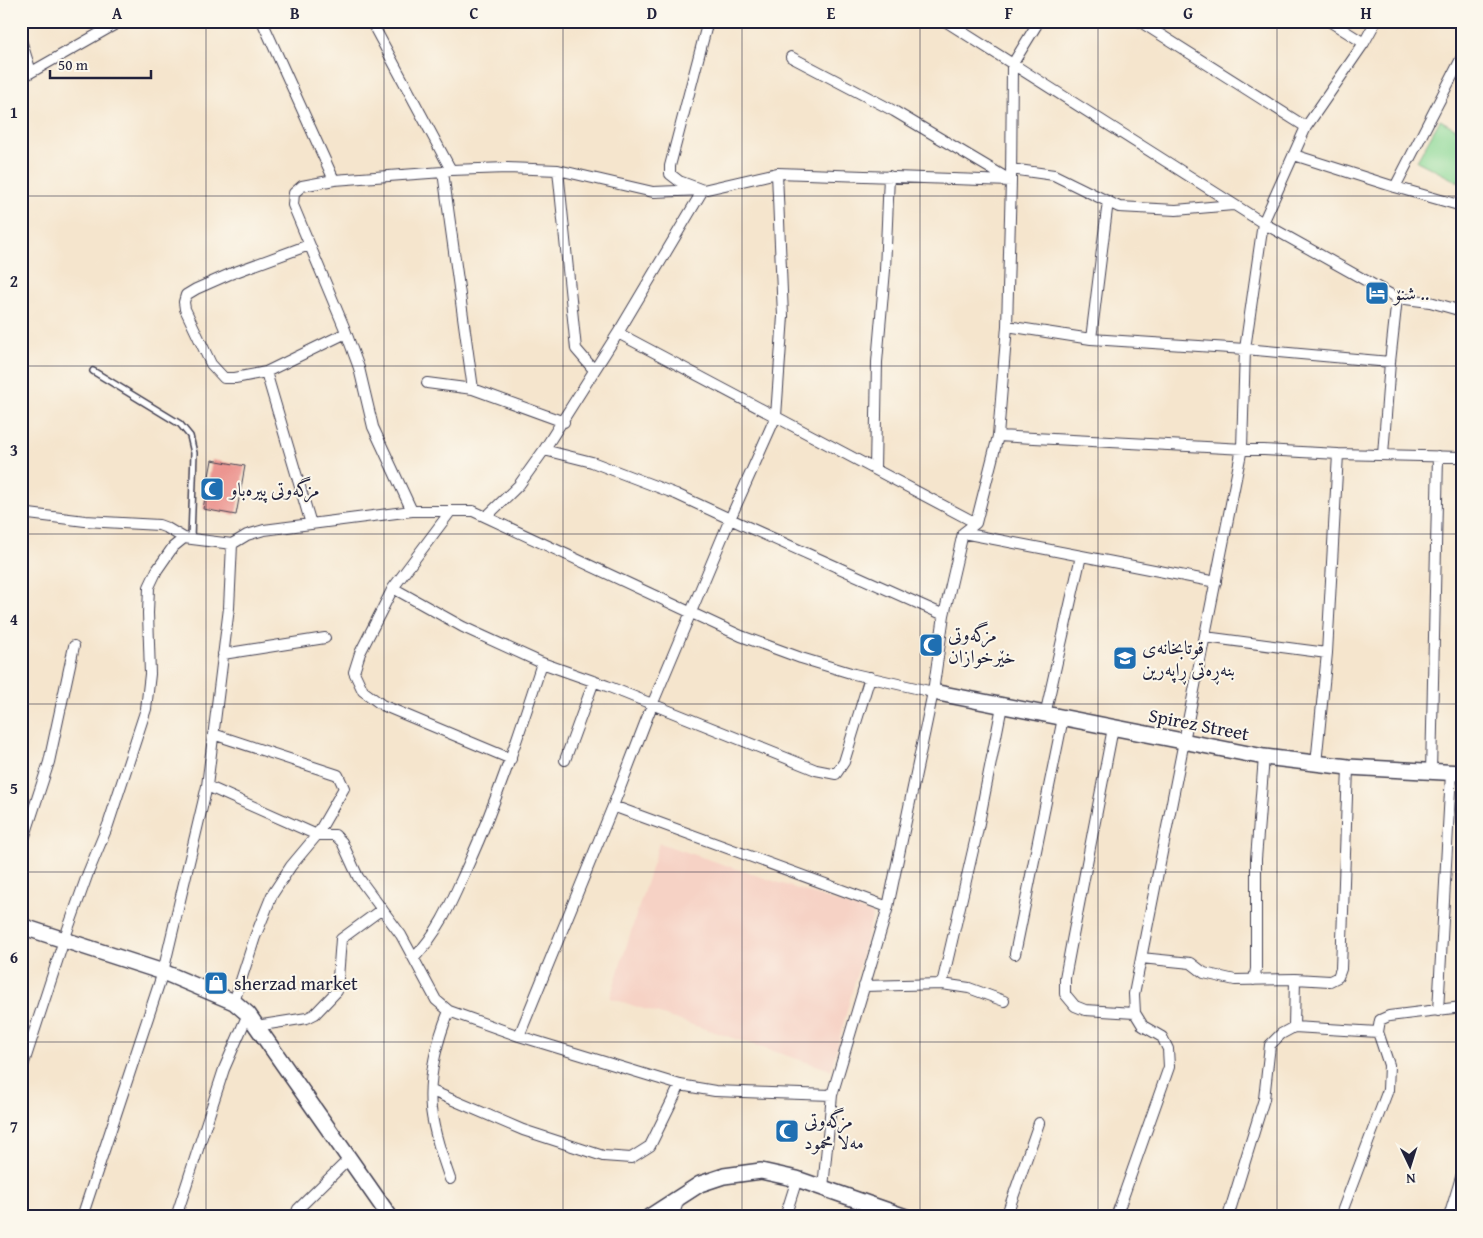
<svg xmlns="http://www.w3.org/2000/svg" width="1483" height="1238" font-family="'Gentium Book Plus',Amiri,serif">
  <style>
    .built { fill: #f6d2c5 }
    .green { fill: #8bd895; stroke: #567d68 }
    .building { fill: #ec9590 }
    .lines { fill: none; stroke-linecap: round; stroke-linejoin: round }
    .lane-casing { stroke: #423f51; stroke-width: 8 }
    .street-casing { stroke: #423f51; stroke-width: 12 }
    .secondary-casing { stroke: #423f51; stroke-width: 18 }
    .lane { stroke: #fff; stroke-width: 5 }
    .street { stroke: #fff; stroke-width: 10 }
    .secondary { stroke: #fff; stroke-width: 15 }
    .grid { fill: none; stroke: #22223b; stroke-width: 1; stroke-opacity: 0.55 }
    .labels { text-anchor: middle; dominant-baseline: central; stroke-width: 4; stroke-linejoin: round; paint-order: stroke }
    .poi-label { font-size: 19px; fill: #22223b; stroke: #fbf7ec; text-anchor: start }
    .street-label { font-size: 19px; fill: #22223b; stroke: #fbf7ec }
    .neatline { fill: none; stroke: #22223b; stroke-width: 2 }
    .grid-label { font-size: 16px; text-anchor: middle; font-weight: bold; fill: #22223b }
  </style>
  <rect width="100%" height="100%" fill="#fbf7ec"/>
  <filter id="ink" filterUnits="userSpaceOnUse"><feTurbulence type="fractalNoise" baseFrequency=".02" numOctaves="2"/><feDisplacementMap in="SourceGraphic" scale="10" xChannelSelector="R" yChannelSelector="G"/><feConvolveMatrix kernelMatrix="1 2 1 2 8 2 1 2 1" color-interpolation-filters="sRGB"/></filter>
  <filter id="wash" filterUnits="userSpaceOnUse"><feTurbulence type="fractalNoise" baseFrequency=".0096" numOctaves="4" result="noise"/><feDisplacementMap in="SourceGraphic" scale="20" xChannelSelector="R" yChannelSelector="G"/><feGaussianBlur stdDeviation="1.12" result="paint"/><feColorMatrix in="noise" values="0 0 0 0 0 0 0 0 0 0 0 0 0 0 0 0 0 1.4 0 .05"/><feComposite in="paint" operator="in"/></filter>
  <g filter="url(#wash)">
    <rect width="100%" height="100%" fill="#f5e5cd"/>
    <!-- built -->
    <path class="built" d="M659,843L873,914L831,1070L610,998Z"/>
    <!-- green -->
    <path class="green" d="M1440,120L1462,132V184L1417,161Z"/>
    <g id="blocks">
      <!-- building -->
      <path class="building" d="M212,460L245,466L236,515L203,509Z"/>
    </g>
  </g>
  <g filter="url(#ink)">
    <use href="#blocks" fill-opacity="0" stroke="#423f51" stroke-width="1"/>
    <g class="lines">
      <!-- lane casing -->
      <g class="lane-casing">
        <path id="lane" d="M93,371L180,424L190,436L194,453L191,538"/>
      </g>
      <!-- street casing -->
      <g class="street-casing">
        <path id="street" d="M262,21L334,180
          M371,21L451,170
          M945,21L1263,223L1397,298L1430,302L1462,311
          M1139,21L1306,127
          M1329,21L1364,43
          M21,40L31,72
          M791,57L894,111L1010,180
          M21,78L121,21
          M1294,155L1395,187L1462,206
          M1011,169L1054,175L1119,207L1176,210L1233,205
          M558,170L576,349L594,370
          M443,172L473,389
          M1395,187L1462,57
          M309,245L230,274L196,289L186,295L184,302L185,309L211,364L224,378H235L266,372L311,524
          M1007,326L1091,339L1245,349L1390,362
          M618,333L703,190L679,181L670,174V166L708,21
          M1091,339L1108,201
          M266,372L346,333
          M427,383L473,389L564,422
          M998,436L1338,454L1462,457
          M544,450L592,462L676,494L730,519L944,615
          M1383,455L1390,362L1397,298
          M875,469L877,362L885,270L889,176
          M412,511L373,427L359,368L344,327L293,205L294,193L302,186L334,180L443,172L451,170L507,168L558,170L653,192L703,190L777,173L1011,181
          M450,512L393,588L360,653L354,672L363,691L382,705L511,759
          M21,513L85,521L159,525L167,528L184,538
          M486,517L741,636L801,658L854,674L933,692
          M963,533L1216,582
          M393,588L463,627L542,663L607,686L816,770L836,774L844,762L870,677
          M1205,637L1327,653
          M223,654L325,638
          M1045,715L1081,556
          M1113,728L1071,946L1065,978V994L1075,1006L1085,1010L1135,1013
          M213,734L338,775L344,788L317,835L291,866L272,895L255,937L234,1002
          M565,760L594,681
          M1316,764L1327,653L1338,454
          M1431,772L1438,456
          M207,786L317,835H335L342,842L358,877L401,935L436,1000L449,1011L519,1036L680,1085L715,1091L832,1095
          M613,806L888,907
          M21,848L49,762L74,646
          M1015,954L1063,718
          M414,958C442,928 452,900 469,863C498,798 520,731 542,663
          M1141,958L1191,963L1204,973L1235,980L1295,979L1330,981L1338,977L1341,969L1348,767
          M1254,980L1256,969V859L1264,757
          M942,984L977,833L1002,706
          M864,986L942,984L969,988L1004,1001
          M449,1011C437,1041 428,1075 431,1109C434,1133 442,1156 450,1179
          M1438,1011L1451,773
          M256,1026L307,1018L315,1014L337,991L341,939L382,909
          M1294,1027L1295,979
          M519,1036L613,806L652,705L730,519L776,416L783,316L777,173
          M21,1072L64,940L88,873L108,825L146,709L150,674L148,613L149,587L157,570L173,547L184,538L232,544
          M432,1091L523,1130L603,1156L631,1158L650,1146L680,1085
          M823,1188L832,1095L888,907L933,692L944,615L963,533L976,523L998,436L1007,326L1011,181L1012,65L1039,21
          M82,1217L163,972L207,786L229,608L232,544L247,535L264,530L412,511H473L486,517L519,485L544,450L618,333L976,523
          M176,1217L224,1069L248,1014
          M295,1217L298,1209L350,1158
          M673,1217L680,1196
          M785,1217L797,1179
          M1006,1217L1039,1123
          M1116,1217L1169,1067L1168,1049L1162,1037L1143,1026L1135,1013L1134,994L1242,448L1245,349L1263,223L1306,127L1364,43L1376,21
          M1228,1217L1264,1099L1270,1045L1281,1034L1294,1027L1378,1032
          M1340,1217L1388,1090L1389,1065L1378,1032L1380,1020L1389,1016L1462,1007
          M1449,1217L1462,1174"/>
      </g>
      <!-- secondary casing -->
      <g class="secondary-casing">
        <path id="secondary" d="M933,692L1264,757L1348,767L1462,773
          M21,926L163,972L234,1002L248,1014L390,1217
          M649,1217L700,1184L724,1176L761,1171L797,1179L906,1217"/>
      </g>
      <!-- lane -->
      <use href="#lane" class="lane"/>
      <!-- street -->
      <use href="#street" class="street"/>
      <!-- secondary -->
      <use href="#secondary" class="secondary"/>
    </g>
  </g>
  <!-- grid -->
  <path class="grid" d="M206,21V1217M384,21V1217M563,21V1217M742,21V1217M920,21V1217M1098,21V1217M1277,21V1217M21,196H1462M21,366H1462M21,534H1462M21,704H1462M21,872H1462M21,1042H1462"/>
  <!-- icons -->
  <defs>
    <g id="hotel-square" transform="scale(1.25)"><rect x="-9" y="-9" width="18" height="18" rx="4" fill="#1f6fb2" stroke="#fbf7ec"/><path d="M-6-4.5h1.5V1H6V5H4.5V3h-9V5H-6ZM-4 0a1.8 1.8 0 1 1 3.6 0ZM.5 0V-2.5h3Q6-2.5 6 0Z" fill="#fff"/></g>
    <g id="mosque-square" transform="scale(1.25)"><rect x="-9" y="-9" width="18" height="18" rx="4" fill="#1f6fb2" stroke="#fbf7ec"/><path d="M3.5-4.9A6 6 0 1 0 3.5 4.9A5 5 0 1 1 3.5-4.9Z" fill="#fff"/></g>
    <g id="school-square" transform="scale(1.25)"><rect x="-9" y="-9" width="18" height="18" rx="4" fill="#1f6fb2" stroke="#fbf7ec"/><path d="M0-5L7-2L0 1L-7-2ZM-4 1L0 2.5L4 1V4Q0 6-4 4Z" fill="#fff"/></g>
    <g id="shop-square" transform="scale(1.25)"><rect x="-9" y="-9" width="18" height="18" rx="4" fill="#1f6fb2" stroke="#fbf7ec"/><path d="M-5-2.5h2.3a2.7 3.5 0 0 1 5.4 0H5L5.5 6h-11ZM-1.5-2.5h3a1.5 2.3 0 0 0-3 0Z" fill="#fff"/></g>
  </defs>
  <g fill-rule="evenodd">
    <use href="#hotel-square" x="1377" y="293"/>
    <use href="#mosque-square" x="212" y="489"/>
    <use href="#mosque-square" x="931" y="645"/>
    <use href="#school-square" x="1125" y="658"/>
    <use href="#shop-square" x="216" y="983"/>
    <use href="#mosque-square" x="787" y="1131"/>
  </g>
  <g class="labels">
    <!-- poi labels -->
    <g class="poi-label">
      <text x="1394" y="293">شنۆ ..</text>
      <text x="230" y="489">مزگەوتی پیرەباو</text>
      <text x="948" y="634">مزگەوتی<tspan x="948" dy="22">خێرخوازان</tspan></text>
      <text x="1142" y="647">قوتابخانەی<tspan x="1142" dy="22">بنەڕەتی ڕاپەرین</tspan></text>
      <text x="234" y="983">sherzad market</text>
      <text x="804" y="1120">مزگه‌وتی<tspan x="804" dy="22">مه‌لا محمود</tspan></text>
    </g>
    <!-- street labels -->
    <g class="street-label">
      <text transform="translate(1199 724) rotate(11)">Spirez Street</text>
    </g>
  </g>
  <!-- margin -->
  <rect width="1483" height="1238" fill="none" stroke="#fbf7ec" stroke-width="55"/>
  <!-- north arrow -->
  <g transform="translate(1410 1166) rotate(176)" stroke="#fbf7ec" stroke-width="4" paint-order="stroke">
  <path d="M0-4L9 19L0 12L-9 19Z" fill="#22223b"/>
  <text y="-8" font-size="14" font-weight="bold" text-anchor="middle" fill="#22223b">N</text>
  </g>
  <!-- scale -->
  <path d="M50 70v8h101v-8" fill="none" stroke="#22223b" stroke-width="2.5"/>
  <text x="58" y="70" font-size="15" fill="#22223b" stroke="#fbf7ec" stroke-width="4" paint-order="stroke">50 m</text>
  <rect x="28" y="28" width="1428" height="1182" class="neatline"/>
  <g class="grid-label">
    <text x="117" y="19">A</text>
    <text x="295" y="19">B</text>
    <text x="474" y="19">C</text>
    <text x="652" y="19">D</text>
    <text x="831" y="19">E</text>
    <text x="1009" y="19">F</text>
    <text x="1188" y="19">G</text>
    <text x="1366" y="19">H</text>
    <text x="14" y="118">1</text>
    <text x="14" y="287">2</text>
    <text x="14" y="456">3</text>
    <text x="14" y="625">4</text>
    <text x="14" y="794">5</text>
    <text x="14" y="963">6</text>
    <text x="14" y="1132">7</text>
  </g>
</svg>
